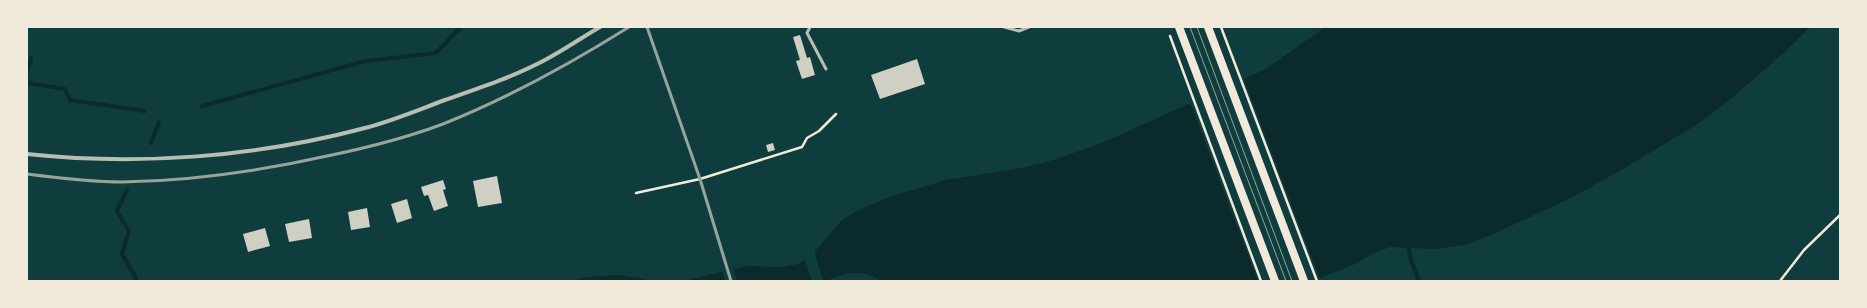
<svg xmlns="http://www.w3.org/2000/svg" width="1867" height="308" font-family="Rubik,sans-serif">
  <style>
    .water { fill: #0a2a2b }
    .pier { fill: #0f3d3e }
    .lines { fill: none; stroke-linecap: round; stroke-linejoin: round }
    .stream { stroke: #0a2a2b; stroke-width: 4 }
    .building { fill: #cfcfc3 }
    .path { stroke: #f1e9da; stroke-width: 2.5 }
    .service { stroke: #b8beb3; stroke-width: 3 }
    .minor { stroke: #b8beb3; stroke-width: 4 }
    .secondary { stroke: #f1e9da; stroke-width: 8 }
    .tram { stroke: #97a49c; stroke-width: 1 }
    .rail { stroke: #97a49c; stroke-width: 3 }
  </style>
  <rect width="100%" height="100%" fill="#0f3d3e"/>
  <!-- water -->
  <path class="water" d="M1325,27H1810L1787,50L1725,104L1696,125L1623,169L1571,198L1489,236L1464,245L1435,249L1390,247L1374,253L1355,264L1313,281H881C866,270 842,271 828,281H683L747,266L783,267L798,264L813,254L841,221L857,211L889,197L946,180L1021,168L1050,161L1102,143L1266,69Z
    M618,275L654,281H571L587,277Z"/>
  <!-- pier -->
  <path class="pier" d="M1243,77L1320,280L1318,281H1258L1190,102Z
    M814,250L823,281H812L804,257Z
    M733,267L737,281H725L722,270Z"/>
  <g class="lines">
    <!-- stream -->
    <path class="stream" d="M27,73L31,58
      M27,83L65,89L70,100L145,111
      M202,106L366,61L436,53L461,27
      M151,143L159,122
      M127,190L117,211L129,231L122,254L136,278L135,281
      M1408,243L1410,257L1419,281"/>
  </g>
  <!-- building -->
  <path class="building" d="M800,35L807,58L810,57L815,75L802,79L796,61L800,60L793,37Z
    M917,59L925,84L880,99L871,75Z
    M773,143L775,150L768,152L766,145Z
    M497,176L502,203L478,207L473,181Z
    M443,180L446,189L443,190L448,206L434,211L428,195L424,196L421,187Z
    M407,199L412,218L397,223L391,204Z
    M367,208L370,227L351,230L348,212Z
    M309,219L312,238L289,242L285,224Z
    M265,228L270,246L248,252L243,234Z"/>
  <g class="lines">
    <!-- path -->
    <path class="path" d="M1221,27L1317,281
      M1170,36L1261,281
      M636,193L700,179L802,147L807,138L819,131L836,114
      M1780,281L1804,250L1840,215"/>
    <!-- service -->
    <path class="service" d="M810,27L807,33L826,69
      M1004,27L1019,31L1029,27"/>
    <!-- minor -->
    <path class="minor" d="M27,154C139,166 256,157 365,128C392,121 418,110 445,100C479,88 513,77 545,60C564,50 581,38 600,27"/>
    <!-- secondary -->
    <path class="secondary" d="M1179,27L1275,281
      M1208,27L1304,281"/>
    <!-- tram -->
    <path class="tram" d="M1190,27L1286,281
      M1197,27L1292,281"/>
    <!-- rail -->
    <path class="rail" d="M647,27L700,179L731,281
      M27,174C58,178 90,182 122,182C191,181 260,171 327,156C366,148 406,138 443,124C508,98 570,64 629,27"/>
  </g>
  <!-- border -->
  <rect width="1867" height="308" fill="none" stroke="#f1e9da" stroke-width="56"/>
</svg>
